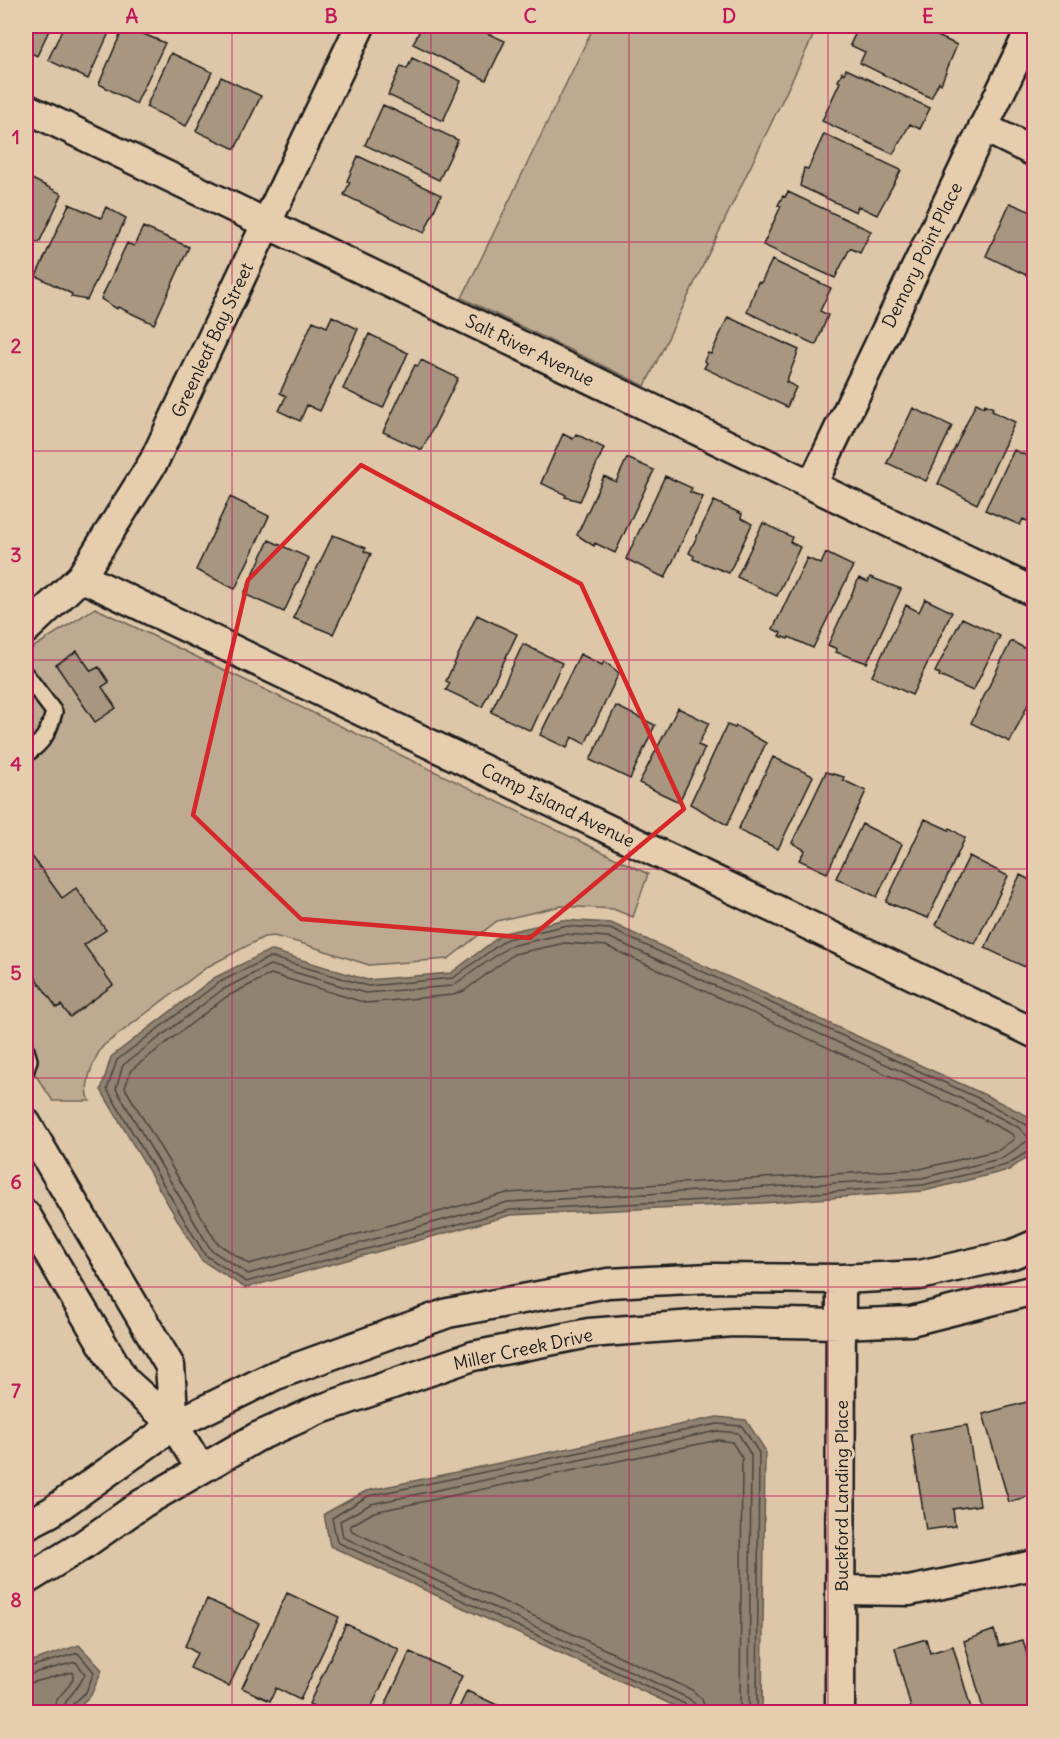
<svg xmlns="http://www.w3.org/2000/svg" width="1060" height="1738" font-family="Delius,sans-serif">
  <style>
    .green { fill: #beaa91; stroke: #6d6356; stroke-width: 1.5 }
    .water { fill: #918371; stroke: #625a4f; stroke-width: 1.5 }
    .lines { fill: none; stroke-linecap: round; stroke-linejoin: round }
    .shore { stroke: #4b453e; stroke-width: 1.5 }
    .building { fill: #a89681; stroke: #1c1c1c; stroke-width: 1.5 }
    .service-casing { stroke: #1c1c1c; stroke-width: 20 }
    .minor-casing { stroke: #1c1c1c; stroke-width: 33 }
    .service { stroke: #e6cdae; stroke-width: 15 }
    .minor { stroke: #e6cdae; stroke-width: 28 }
    .marked { fill: none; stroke: #d62828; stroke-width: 4.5; stroke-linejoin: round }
    .grid { fill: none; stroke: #c2185b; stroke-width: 1.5; stroke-opacity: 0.55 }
    .labels { text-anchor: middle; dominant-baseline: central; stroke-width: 6; stroke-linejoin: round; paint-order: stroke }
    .street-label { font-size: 18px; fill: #1c1c1c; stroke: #e6cdae }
    .neatline { fill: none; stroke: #c2185b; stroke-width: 2 }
    .grid-label { font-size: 20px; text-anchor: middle; font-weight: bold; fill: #c2185b }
  </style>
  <rect width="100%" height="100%" fill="#dec6a8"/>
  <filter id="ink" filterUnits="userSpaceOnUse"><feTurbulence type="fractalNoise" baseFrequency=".0167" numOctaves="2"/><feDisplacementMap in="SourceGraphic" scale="12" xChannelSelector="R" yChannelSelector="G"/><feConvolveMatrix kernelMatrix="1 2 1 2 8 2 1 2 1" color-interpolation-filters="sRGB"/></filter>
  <g filter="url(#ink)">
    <!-- green -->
    <path class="green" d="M594,26H818L645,386L462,298Z
      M95,608L648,874L633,917L613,909L561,906L497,921L448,959L369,965L304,944L274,936L264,937L207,967L103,1046C94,1058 82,1087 90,1101H53L26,1061V652Z"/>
    <!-- water -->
    <path class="water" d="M562,920L611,923L983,1094L1030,1117L1034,1130V1152L1009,1170L924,1191L763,1203L511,1215L245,1288L201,1260L101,1090L111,1057L214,978L270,950L367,980L451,973L504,933Z
      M717,1417L746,1420L765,1450L762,1712H691L681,1709L330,1546L324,1514L366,1491Z
      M79,1645L102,1670L91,1695L73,1712H26V1663Z"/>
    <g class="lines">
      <!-- shore -->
      <path class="shore" d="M564,934L608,937L977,1106L1018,1127L1030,1139L1003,1158L922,1178L508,1202L248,1274L211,1250L116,1089L123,1065L222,990L270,965L365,993L452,986L510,946Z
        M565,943L606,946L973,1114L1012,1134L1014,1139L999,1150L920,1169L507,1193L249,1264L217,1243L125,1088L131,1070L226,997L271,974L366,1003L453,995L464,991L514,954Z
        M1034,1129L980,1099L610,929L563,926L507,939L453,978L368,986L270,957L218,983L117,1060L107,1089L205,1255L246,1282L510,1210L763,1197L923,1185L1006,1165L1034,1148
        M26,1668L78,1653L94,1672L86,1692L71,1706L69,1712
        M26,1675L76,1662L85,1674C79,1689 63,1700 62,1712
        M26,1684L73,1672C76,1687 53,1695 53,1712
        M689,1712L685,1704L337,1542L332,1518L368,1496L717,1424L742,1426L759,1453L757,1712
        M697,1712L695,1704L688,1698L343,1537L340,1521L371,1504L717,1431L738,1433L751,1455L749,1712
        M706,1712L702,1699L692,1690L352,1531L350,1526L374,1512L718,1440L732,1442L742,1458L740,1712"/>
    </g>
    <!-- building -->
    <path class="building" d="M26,26H51L37,56L26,50Z
      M64,26H112L88,79L48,60Z
      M124,26L165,43L136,104L99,84Z
      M422,26H471L505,41L486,80L413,44Z
      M859,26L875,31L878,26H916L957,45L941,84L939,82L931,98L860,63L865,52L850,45Z
      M171,53L212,72L186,126L146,107Z
      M412,58L461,81L443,121L388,95L401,66L407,69Z
      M846,69L930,108L920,129L910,124L893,154L822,121L840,82L838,81L842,72L844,74Z
      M221,77L261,96L235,149L196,131Z
      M383,105L458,140L439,180L365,145Z
      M824,134L901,170L877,215L858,206L856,212L800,186L804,168L808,169Z
      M358,156L441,195L424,233L344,195L350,182L347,181Z
      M26,176L62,194L39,243L26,237Z
      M788,192L871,231L860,253L850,248L835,278L763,245L781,206L778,205L783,196L785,197Z
      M1010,203L1034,213V256L1026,275L986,256Z
      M69,204L101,218L106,207L126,218L87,300L71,297L72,294L36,276Z
      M143,227L189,247L154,324L118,307L117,309L101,299L127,243L134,246Z
      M772,260L831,288L820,311L828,315L816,345L747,312L758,282L761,283Z
      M332,316L358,329L320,411L307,405L300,421L279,411L286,396L280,393L313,321L327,327Z
      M728,317L799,350L786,382L796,387L787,407L704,368L707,363L704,361L708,353L711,354Z
      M369,334L408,353L383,408L343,389Z
      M421,360L458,378L422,450L383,432L415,365L418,366Z
      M976,403L984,407L985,404L993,408L992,411L1015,422L977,504L938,484Z
      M913,408L952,426L926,481L887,463Z
      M563,434L573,439L576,434L604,448L580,501L565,497L566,495L541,483Z
      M1014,450L1034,459V510L1029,522L1023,519L1020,525L985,510Z
      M627,458L654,470L615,553L595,543L594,546L577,535L604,476L616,482Z
      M665,476L692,488L690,492L703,497L665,578L626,559Z
      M230,497L269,516L235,589L196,570Z
      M714,501L742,514L741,518L752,524L729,573L693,559L694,556L689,553Z
      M763,523L792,537L790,542L800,547L777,596L737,577Z
      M333,535L366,548L364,551L371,554L333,634L293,618Z
      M269,540L309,558L284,612L244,594Z
      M826,553L853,566L813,648L789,637L788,639L780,636L781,633L773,629L807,558L821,564Z
      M870,577L901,589L867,663L836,652L837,649L828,645L859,578L868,582Z
      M925,599L952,612L912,695L872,676L906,605L919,612Z
      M477,615L517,634L482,707L446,690L450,683L446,681Z
      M962,618L1000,636L973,691L939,676L940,674L935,672Z
      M1011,641L1034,653V692L1010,742L971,723Z
      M523,644L562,663L531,731L491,712Z
      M77,651L91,671L99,667L109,682L102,687L116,708L95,722L56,665Z
      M580,654L602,665L604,661L619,673L585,744L572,737L567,748L540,735Z
      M616,706L655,725L630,779L590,760Z
      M678,708L709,723L698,745L705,748L679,802L639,783Z
      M727,725L735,728L736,726L766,743L727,825L690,804Z
      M773,757L813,776L778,849L738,830Z
      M826,772L844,777L843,780L866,791L827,873L799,860L805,850L792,843Z
      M925,819L949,830L950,828L965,838L928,918L886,902Z
      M862,824L902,844L877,897L836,878Z
      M26,848L62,898L76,888L106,930L84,945L113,985L70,1017L61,1005L57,1008L32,973L26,978Z
      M969,856L1008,876L975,944L936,925Z
      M1020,875L1034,882V946L1025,967L985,948Z
      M1034,1400V1503L1032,1495L1009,1502L983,1414Z
      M967,1425L980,1505L953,1509L955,1526L926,1530L911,1434Z
      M287,1593L339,1617L300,1700L276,1688L270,1701L242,1688Z
      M207,1599L259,1623L229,1686L190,1668L197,1653L185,1646Z
      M346,1624L399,1649L369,1712H326L309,1704Z
      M994,1630L999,1646L1023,1640L1034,1681V1712H984L964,1641Z
      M926,1639L930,1653L953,1646L972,1712H912L895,1648Z
      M410,1652L462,1676L445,1712H382Z
      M467,1691L512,1712H457Z"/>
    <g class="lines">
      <!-- service casing -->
      <g class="service-casing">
        <path id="service" d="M26,675L54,712C49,732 43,743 26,754
          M26,1050L29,1060L26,1070"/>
      </g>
      <!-- minor casing -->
      <g class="minor-casing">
        <path id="minor" d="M26,108L1034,592
          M983,127L1034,152
          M812,485L1032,26
          M81,577L1034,1033
          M26,629L81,577L154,461L360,26
          M26,1123L170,1366L174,1425
          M26,1215L124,1380L174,1425L200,1468
          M26,1525L51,1512L174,1425L276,1375L448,1313L608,1283L711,1278L841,1279L920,1275L1013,1254L1034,1245
          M26,1580L83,1545L143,1503L257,1437L318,1410L473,1356L589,1333L733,1322L841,1324L911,1321L1034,1290
          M841,1590L909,1591L1034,1565
          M840,1712L841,1279"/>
      </g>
      <!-- service -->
      <use href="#service" class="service"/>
      <!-- minor -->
      <use href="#minor" class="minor"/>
    </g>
  </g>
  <!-- marked area -->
  <path class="marked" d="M361,465L581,584L684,809L530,938L301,919L193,815L248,580Z"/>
  <!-- grid -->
  <path class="grid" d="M232,26V1712M431,26V1712M629,26V1712M828,26V1712M26,242H1034M26,451H1034M26,660H1034M26,869H1034M26,1078H1034M26,1287H1034M26,1496H1034"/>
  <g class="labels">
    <!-- street labels -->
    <g class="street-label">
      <text transform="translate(922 255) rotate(-64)">Demory Point Place</text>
      <text transform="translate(212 340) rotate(-65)">Greenleaf Bay Street</text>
      <text transform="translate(530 350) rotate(26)">Salt River Avenue</text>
      <text transform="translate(558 805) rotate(26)">Camp Island Avenue</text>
      <text transform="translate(523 1349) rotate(-12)">Miller Creek Drive</text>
      <text transform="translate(841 1496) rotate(-90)">Buckford Landing Place</text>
    </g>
  </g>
  <!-- margin -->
  <rect width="1060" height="1738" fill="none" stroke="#e6cdae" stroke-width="66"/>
  <rect x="33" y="33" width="994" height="1672" class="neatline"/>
  <g class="grid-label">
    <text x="132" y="23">A</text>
    <text x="331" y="23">B</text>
    <text x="530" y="23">C</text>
    <text x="729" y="23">D</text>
    <text x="928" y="23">E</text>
    <text x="16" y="144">1</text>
    <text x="16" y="353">2</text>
    <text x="16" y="562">3</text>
    <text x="16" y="771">4</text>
    <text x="16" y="980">5</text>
    <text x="16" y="1189">6</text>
    <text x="16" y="1398">7</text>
    <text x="16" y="1607">8</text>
  </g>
</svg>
